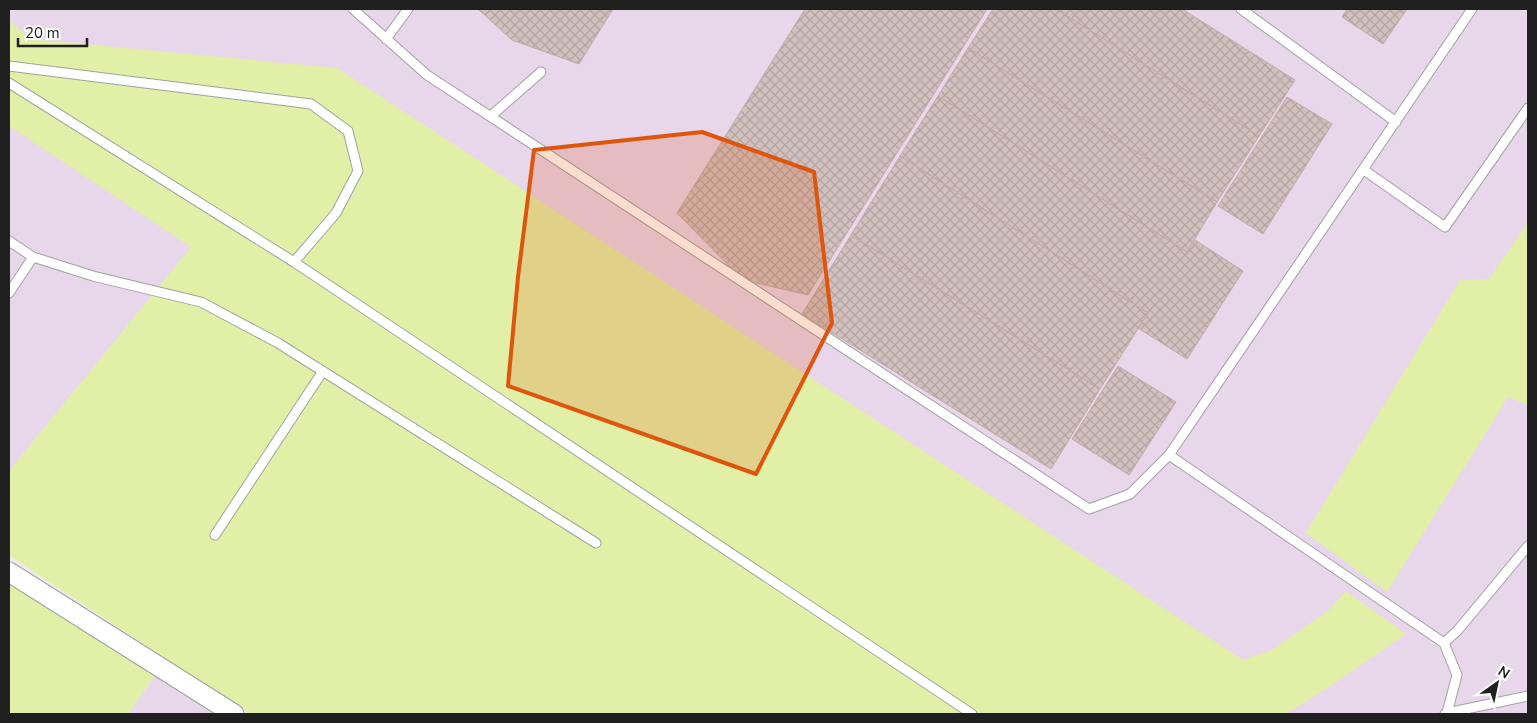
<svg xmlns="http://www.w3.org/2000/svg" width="1537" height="723" font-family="'Nunito Sans',sans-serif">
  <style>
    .industrial { fill: #e8d6eb }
    .grass { fill: #e2efa7 }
    .building { fill: url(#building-cross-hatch); stroke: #c4a9a6 }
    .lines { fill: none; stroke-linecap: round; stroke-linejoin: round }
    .lane-casing { stroke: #a1a1a1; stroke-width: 11 }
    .street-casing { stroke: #a1a1a1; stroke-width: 21 }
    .lane { stroke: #fff; stroke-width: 9 }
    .street { stroke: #fff; stroke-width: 19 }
    .marked { fill: #de560d; fill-opacity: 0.2; stroke: #de560d; stroke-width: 4; stroke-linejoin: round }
  </style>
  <defs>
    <pattern id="building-cross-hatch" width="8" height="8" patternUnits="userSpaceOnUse" patternTransform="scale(1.25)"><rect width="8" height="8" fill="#d1c0be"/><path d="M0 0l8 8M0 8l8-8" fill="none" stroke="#b3a5a3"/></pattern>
  </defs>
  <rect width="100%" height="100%" fill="#f1e9e5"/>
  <!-- industrial -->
  <path class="industrial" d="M9,9H1528V714H896L192,247L9,471Z
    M160,668L231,714H128Z"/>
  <!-- grass -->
  <path class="grass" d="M9,21L31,39L337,68L1243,660L1272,650L1329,610L1346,591L1406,634L1326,689L1285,714H250L9,555V471L191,247L9,126Z
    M1528,222V405L1508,397L1387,592L1306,533L1460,280L1489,279Z
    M9,583L160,668L128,714H9Z"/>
  <!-- building -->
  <path class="building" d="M478,9H613L579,64L512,40Z
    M805,9H987L808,295L743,280L677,213Z
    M993,9H1056L1259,136L1217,202L968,48Z
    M1056,9H1182L1295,80L1259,136Z
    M1347,9H1407L1383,44L1342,17Z
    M968,48L1217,202L1187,252L938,96Z
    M938,96L1187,252L1195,240L1243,271L1187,359L1138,328L1148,313L900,156Z
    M1287,97L1332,124L1263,234L1218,206Z
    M900,156L1148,313L1100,389L851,235Z
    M851,235L1100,389L1051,469L802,314Z
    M1118,366L1176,402L1129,475L1072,439Z"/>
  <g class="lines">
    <!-- lane casing -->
    <g class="lane-casing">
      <path id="lane" d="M353,9L427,75L1089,509L1130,494L1169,455L1472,9
        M1241,9L1396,122
        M386,39L408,9
        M9,66L311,104L348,131L358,171L336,213L294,262
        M9,83L294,262L972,714
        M491,116L541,72
        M1364,170L1445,227L1528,108
        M9,241L33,257L93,276L201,302L278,343L596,543
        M9,293L33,257
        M1169,455L1444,643L1457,675L1447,713L1445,714
        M215,535L323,371
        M1444,643L1458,630L1528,546
        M1447,713L1528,696"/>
    </g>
    <!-- street casing -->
    <g class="street-casing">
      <path id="street" d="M9,572L234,714"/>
    </g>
    <!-- lane -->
    <use href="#lane" class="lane"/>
    <!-- street -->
    <use href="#street" class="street"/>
  </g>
  <!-- marked area -->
  <path class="marked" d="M702,132L814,172L832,323L756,474L508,386L518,277L534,150Z"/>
  <!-- border -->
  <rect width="1537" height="723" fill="none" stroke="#202020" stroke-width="20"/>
  <!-- north arrow -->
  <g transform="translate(1497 683) rotate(33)" stroke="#ffffff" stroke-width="4" paint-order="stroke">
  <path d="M0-4L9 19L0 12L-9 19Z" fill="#202020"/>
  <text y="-8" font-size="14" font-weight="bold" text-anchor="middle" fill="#202020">N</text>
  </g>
  <!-- scale -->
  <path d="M18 38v8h69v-8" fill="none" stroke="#202020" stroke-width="2.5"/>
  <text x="25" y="38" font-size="15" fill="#202020" stroke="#ffffff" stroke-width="4" paint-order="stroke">20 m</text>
</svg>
